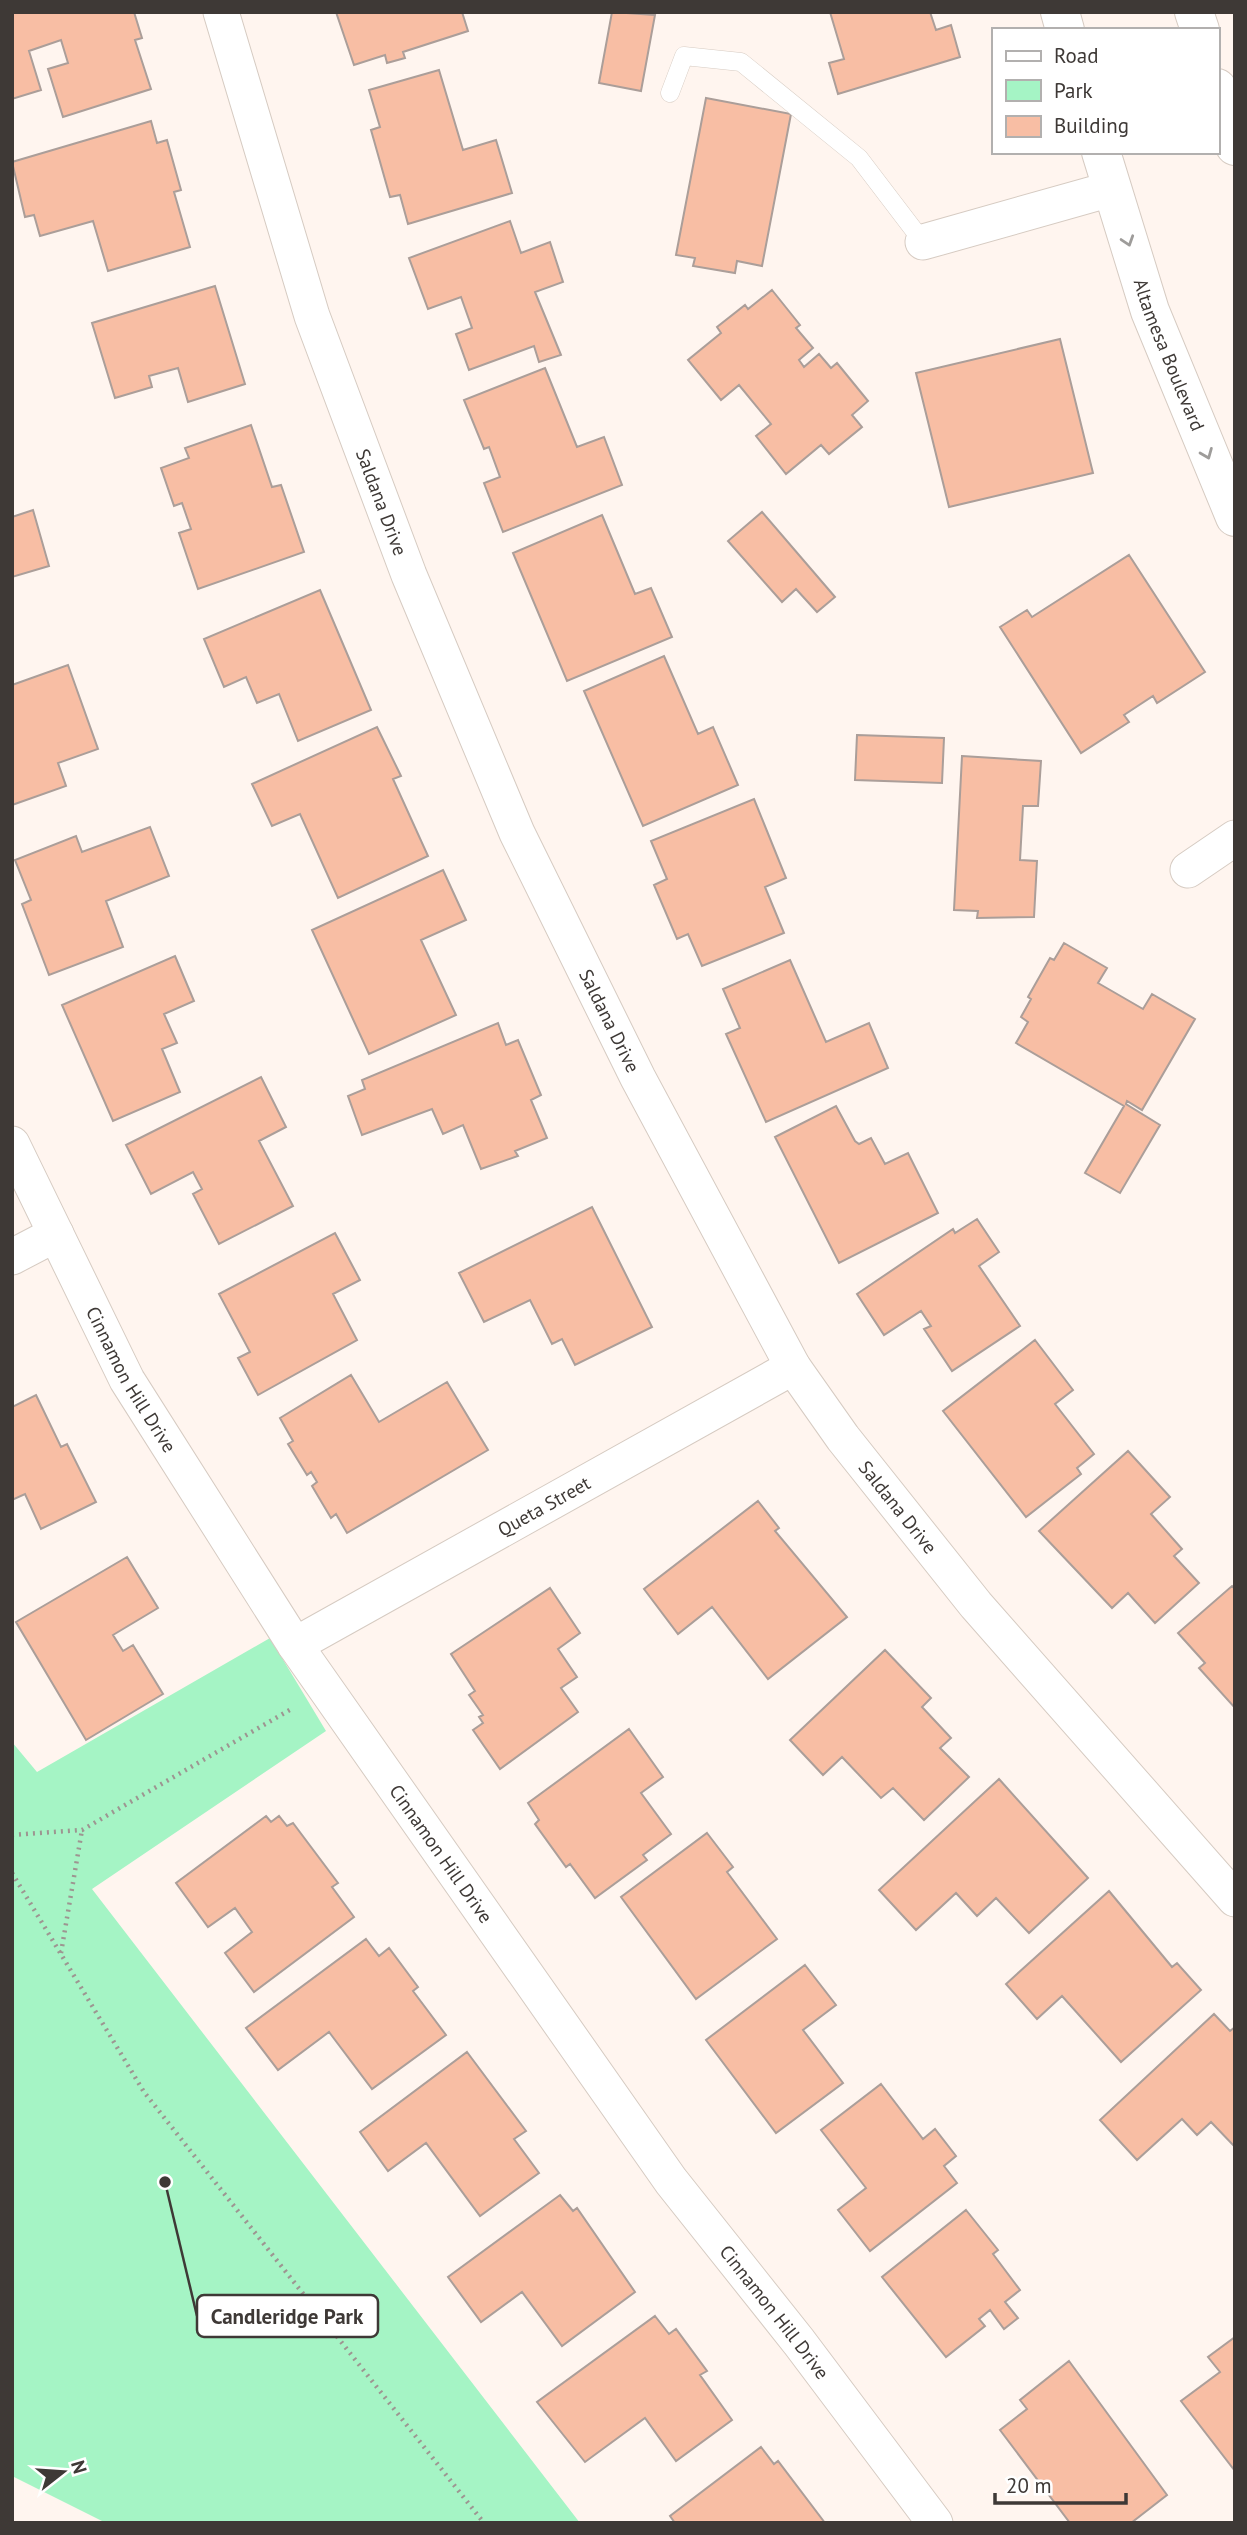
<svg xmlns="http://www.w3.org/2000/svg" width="1247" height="2535" font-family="'PT Sans',sans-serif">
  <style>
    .green { fill: #a5f4c5 }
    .building { fill: #f8bea4; stroke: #ab9e99; stroke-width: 2 }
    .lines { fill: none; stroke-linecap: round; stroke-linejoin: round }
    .service-casing { stroke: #d6cbc2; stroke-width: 19 }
    .minor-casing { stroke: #d6cbc2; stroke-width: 37 }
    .secondary-casing { stroke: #d6cbc2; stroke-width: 40 }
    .path { stroke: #9d9591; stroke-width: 4.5; stroke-dasharray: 2 5; stroke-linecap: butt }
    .service { stroke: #fff; stroke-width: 18 }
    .minor { stroke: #fff; stroke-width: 35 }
    .secondary { stroke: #fff; stroke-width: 38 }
    .oneway { stroke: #9e9c9a }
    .labels { text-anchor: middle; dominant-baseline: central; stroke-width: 5; stroke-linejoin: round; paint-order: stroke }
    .street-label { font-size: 19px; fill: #3e3936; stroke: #fff }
    .leader { fill: none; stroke: #3e3936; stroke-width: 2.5 }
    .callout-dot { fill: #3e3936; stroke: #fff; stroke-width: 2.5 }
    .callout { fill: #fff; stroke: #3e3936; stroke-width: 2.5 }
    .callout-label { font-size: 21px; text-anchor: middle; font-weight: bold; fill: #3e3936 }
  </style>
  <rect width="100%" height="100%" fill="#fff5ef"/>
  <!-- green -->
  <path class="green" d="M270,1638L326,1731L92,1889L580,2523H106L12,2476V1742L37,1772Z"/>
  <!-- building -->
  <path class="building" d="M12,12H134L142,38L135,40L151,89L63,117L48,69L68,63L61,40L29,51L41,90L12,99Z
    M336,12H462L468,31L403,52L405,58L387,63L385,55L354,65Z
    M612,12L655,15L641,91L599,83Z
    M830,12H930L936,30L951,25L960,57L838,94L829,63L844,59Z
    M439,70L463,150L496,140L512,193L408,224L400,195L390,197L371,130L380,127L369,90Z
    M706,98L791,114L762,266L737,261L735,273L693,266L695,258L676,255Z
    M151,121L157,143L167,140L181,190L174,192L190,247L108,271L93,221L40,236L34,215L25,217L12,162Z
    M510,221L521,253L550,242L563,282L535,292L561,355L539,362L534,346L469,370L456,334L472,328L461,297L428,309L409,258Z
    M215,286L245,384L188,402L178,368L149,376L152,387L115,398L92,323Z
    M772,290L800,325L796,328L813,348L799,360L804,367L819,354L831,368L837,363L868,401L852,415L862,427L829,454L821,445L786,474L756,436L771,424L739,385L721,400L688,360L721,333L717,327L745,305L748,309Z
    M1060,339L1093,473L949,507L916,373Z
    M545,368L577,447L604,437L622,485L503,532L484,483L500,477L489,447L484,449L464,400Z
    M251,425L272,487L281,485L304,552L198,589L179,533L191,529L182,503L174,506L161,468L189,458L185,448Z
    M33,510L49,566L12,577V517Z
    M762,512L835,597L817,612L796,589L782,602L728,541Z
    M602,515L635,594L651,588L672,637L567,681L513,553Z
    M1129,555L1205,672L1157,703L1153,696L1124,715L1129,722L1081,753L1000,627L1027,610L1032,617Z
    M320,590L371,710L298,741L279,694L257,703L246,677L224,687L204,639Z
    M664,656L698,734L713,727L738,785L643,826L584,691Z
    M68,665L98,749L58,763L66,786L12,805V685Z
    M377,727L401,776L393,779L428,856L338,898L300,814L272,826L252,784Z
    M857,735L944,738L942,783L855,780Z
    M962,756L1041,761L1038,806H1023L1020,860L1037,861L1034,917L977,918L978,911L954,910Z
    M754,799L786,878L765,887L784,933L702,966L688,934L677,939L654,885L667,879L651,841Z
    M150,827L169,876L106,901L123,947L49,975L22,904L31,900L15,860L76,836L82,852Z
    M443,870L466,920L421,940L456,1015L369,1054L312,930Z
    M1064,943L1107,968L1098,983L1143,1009L1152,994L1195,1019L1142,1110L1127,1101L1126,1104L1160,1125L1120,1193L1085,1173L1124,1106L1016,1043L1028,1022L1021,1017L1031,999L1028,997L1050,958L1054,960Z
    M175,956L194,1001L164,1014L177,1043L162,1049L180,1092L113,1121L62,1005Z
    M790,960L826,1042L869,1023L888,1068L766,1122L726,1034L740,1028L723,989Z
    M498,1023L506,1045L518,1040L541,1095L531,1100L547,1138L515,1151L518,1156L481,1169L463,1125L443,1134L432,1109L362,1135L348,1096L365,1089L362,1080Z
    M261,1077L286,1127L259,1141L293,1206L219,1244L193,1194L202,1189L193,1172L151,1194L126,1145Z
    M836,1106L855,1141L859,1144L871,1138L885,1164L908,1153L938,1213L839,1263L775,1137Z
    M592,1207L652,1327L575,1365L562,1339L552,1344L530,1300L484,1322L459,1273Z
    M977,1219L999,1252L979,1266L1020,1326L952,1371L924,1329L931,1326L921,1311L884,1335L857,1294L953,1229L955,1233Z
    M335,1233L360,1280L333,1294L357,1340L258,1395L238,1358L250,1352L219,1294Z
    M1035,1340L1073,1390L1055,1404L1094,1454L1077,1468L1081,1474L1026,1517L943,1411Z
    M351,1375L379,1422L447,1382L488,1450L347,1533L336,1514L331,1518L312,1486L317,1482L311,1472L307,1475L288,1444L293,1441L280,1418Z
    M36,1395L61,1447L67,1444L96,1502L41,1529L25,1494L12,1500V1407Z
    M1128,1451L1170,1497L1151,1514L1182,1549L1174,1556L1199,1583L1155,1623L1128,1593L1112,1608L1039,1531Z
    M758,1501L779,1528L775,1531L847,1617L768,1679L712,1607L678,1634L644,1589Z
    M127,1557L158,1608L113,1635L123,1651L133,1645L163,1694L86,1740L16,1622Z
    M1232,1586L1235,1589V1708L1199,1668L1205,1663L1178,1633Z
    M550,1588L580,1633L558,1649L577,1677L561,1688L578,1712L500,1769L473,1730L483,1723L479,1717L483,1715L469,1695L475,1691L451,1654Z
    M885,1650L931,1698L922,1707L951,1738L940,1748L969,1777L924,1820L893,1788L881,1798L842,1757L823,1775L790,1740Z
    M629,1729L663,1777L641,1793L671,1834L643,1855L647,1860L595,1898L570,1864L566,1867L535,1824L539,1820L528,1803Z
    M999,1779L1088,1878L1029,1933L996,1898L977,1916L956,1893L916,1930L879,1890Z
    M266,1816L271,1822L279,1816L287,1826L293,1823L338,1883L332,1887L354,1917L254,1992L225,1953L252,1932L235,1908L208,1927L176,1883Z
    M707,1833L733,1867L727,1872L777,1939L696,1999L621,1897Z
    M1109,1891L1172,1967L1177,1963L1201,1990L1121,2062L1062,1996L1037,2019L1006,1984Z
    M366,1939L379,1956L389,1948L418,1987L413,1991L446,2035L372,2089L329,2032L278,2070L246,2028Z
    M805,1965L836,2005L803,2030L843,2083L776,2133L706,2040Z
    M1214,2014L1230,2031L1235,2027V2147L1211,2122L1197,2135L1182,2119L1137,2160L1100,2120Z
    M467,2052L526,2131L514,2139L539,2173L480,2216L426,2143L388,2171L360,2132Z
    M881,2084L923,2139L935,2129L956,2156L944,2166L957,2183L870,2251L838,2210L866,2188L821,2130Z
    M560,2195L573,2211L577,2208L635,2292L562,2346L522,2292L481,2322L448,2277Z
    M966,2210L998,2250L993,2254L1020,2290L1005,2302L1018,2318L1004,2329L990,2310L979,2319L985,2326L946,2357L882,2277Z
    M655,2316L669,2334L676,2329L707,2371L700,2375L732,2420L676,2461L645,2418L585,2462L537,2402Z
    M1235,2337V2471L1181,2401L1220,2372L1208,2357Z
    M1069,2361L1167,2495L1131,2523H1070L1000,2430L1027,2409L1020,2400Z
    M761,2447L774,2464L778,2461L825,2523H675L670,2516Z"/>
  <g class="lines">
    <!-- service casing -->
    <g class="service-casing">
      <path id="service" d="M670,93L684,56L741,62L859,158L923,242"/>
    </g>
    <!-- minor casing -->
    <g class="minor-casing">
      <g id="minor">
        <path id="s1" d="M221,12L312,316L409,575L517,833L638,1078L793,1367L843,1438L976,1605L1235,1899"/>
        <path d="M923,242L1111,189"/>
        <path d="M1188,870L1235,838"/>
        <path id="s2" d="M12,1144L127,1380L295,1645L671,2181L799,2342L935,2523"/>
        <path d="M12,1257L56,1234"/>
        <path id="s3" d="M295,1645L793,1367"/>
      </g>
    </g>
    <!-- secondary casing -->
    <g class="secondary-casing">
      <g id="secondary">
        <path d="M1060,12L1065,30"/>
        <path d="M1194,12L1200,30"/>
        <path d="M1217,88L1235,146"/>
        <path id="s4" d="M1101,152L1150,311L1235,517"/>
      </g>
    </g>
    <!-- path -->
    <path class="path" d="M12,1835L82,1830L293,1708
      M12,1873L144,2092L484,2523
      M61,1953L82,1830"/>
    <!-- service -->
    <use href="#service" class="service"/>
    <!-- minor -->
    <use href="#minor" class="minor"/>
    <!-- secondary -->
    <use href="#secondary" class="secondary"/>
  </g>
  <!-- one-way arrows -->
  <defs><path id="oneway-chevron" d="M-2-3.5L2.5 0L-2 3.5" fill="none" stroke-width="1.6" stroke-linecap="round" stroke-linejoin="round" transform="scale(1.75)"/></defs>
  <g class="oneway">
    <use href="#oneway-chevron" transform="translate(1128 241) rotate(72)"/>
    <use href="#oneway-chevron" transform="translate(1207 454) rotate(68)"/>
  </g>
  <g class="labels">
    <!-- street labels -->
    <g class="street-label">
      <text stroke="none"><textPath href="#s4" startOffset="214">Altamesa Boulevard</textPath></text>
      <text stroke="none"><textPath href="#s1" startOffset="516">Saldana Drive</textPath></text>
      <text stroke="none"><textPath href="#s1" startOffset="1083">Saldana Drive</textPath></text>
      <text stroke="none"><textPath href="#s2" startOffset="264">Cinnamon Hill Drive</textPath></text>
      <text stroke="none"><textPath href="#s3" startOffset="285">Queta Street</textPath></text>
      <text stroke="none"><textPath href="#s1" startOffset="1650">Saldana Drive</textPath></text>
      <text stroke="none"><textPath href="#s2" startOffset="831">Cinnamon Hill Drive</textPath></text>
      <text stroke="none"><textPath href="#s2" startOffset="1398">Cinnamon Hill Drive</textPath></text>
    </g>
  </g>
  <!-- callouts -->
  <path class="leader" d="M165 2182L197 2316"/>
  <circle class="callout-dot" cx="165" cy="2182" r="7"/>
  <rect class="callout" x="197" y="2295" width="181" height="42" rx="7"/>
  <g class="callout-label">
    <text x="287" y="2324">Candleridge Park</text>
  </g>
  <!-- border -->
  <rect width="1247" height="2535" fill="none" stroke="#3e3936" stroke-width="28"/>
  <!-- legend -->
  <rect x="992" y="28" width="228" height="126" fill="#ffffff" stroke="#b2b0af" stroke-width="2"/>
  <rect x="1006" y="51" width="35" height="10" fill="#ffffff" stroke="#b2b0af" stroke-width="2"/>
  <text x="1054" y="63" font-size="21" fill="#3e3936">Road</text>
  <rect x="1006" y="80" width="35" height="21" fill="#a5f4c5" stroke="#b2b0af" stroke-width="2"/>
  <text x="1054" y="98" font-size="21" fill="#3e3936">Park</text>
  <rect x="1006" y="116" width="35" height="21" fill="#f8bea4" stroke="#b2b0af" stroke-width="2"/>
  <text x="1054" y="133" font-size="21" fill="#3e3936">Building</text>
  <!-- north arrow -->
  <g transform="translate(63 2472) rotate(73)" stroke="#ffffff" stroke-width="5" paint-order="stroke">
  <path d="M0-5L12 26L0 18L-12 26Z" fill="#3e3936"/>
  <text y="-10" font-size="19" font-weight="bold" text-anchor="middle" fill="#3e3936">N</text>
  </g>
  <!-- scale -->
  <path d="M995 2493v10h131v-10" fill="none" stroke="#3e3936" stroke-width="3.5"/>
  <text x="1006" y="2493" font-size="21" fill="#3e3936" stroke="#ffffff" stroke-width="5" paint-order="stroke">20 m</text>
</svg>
